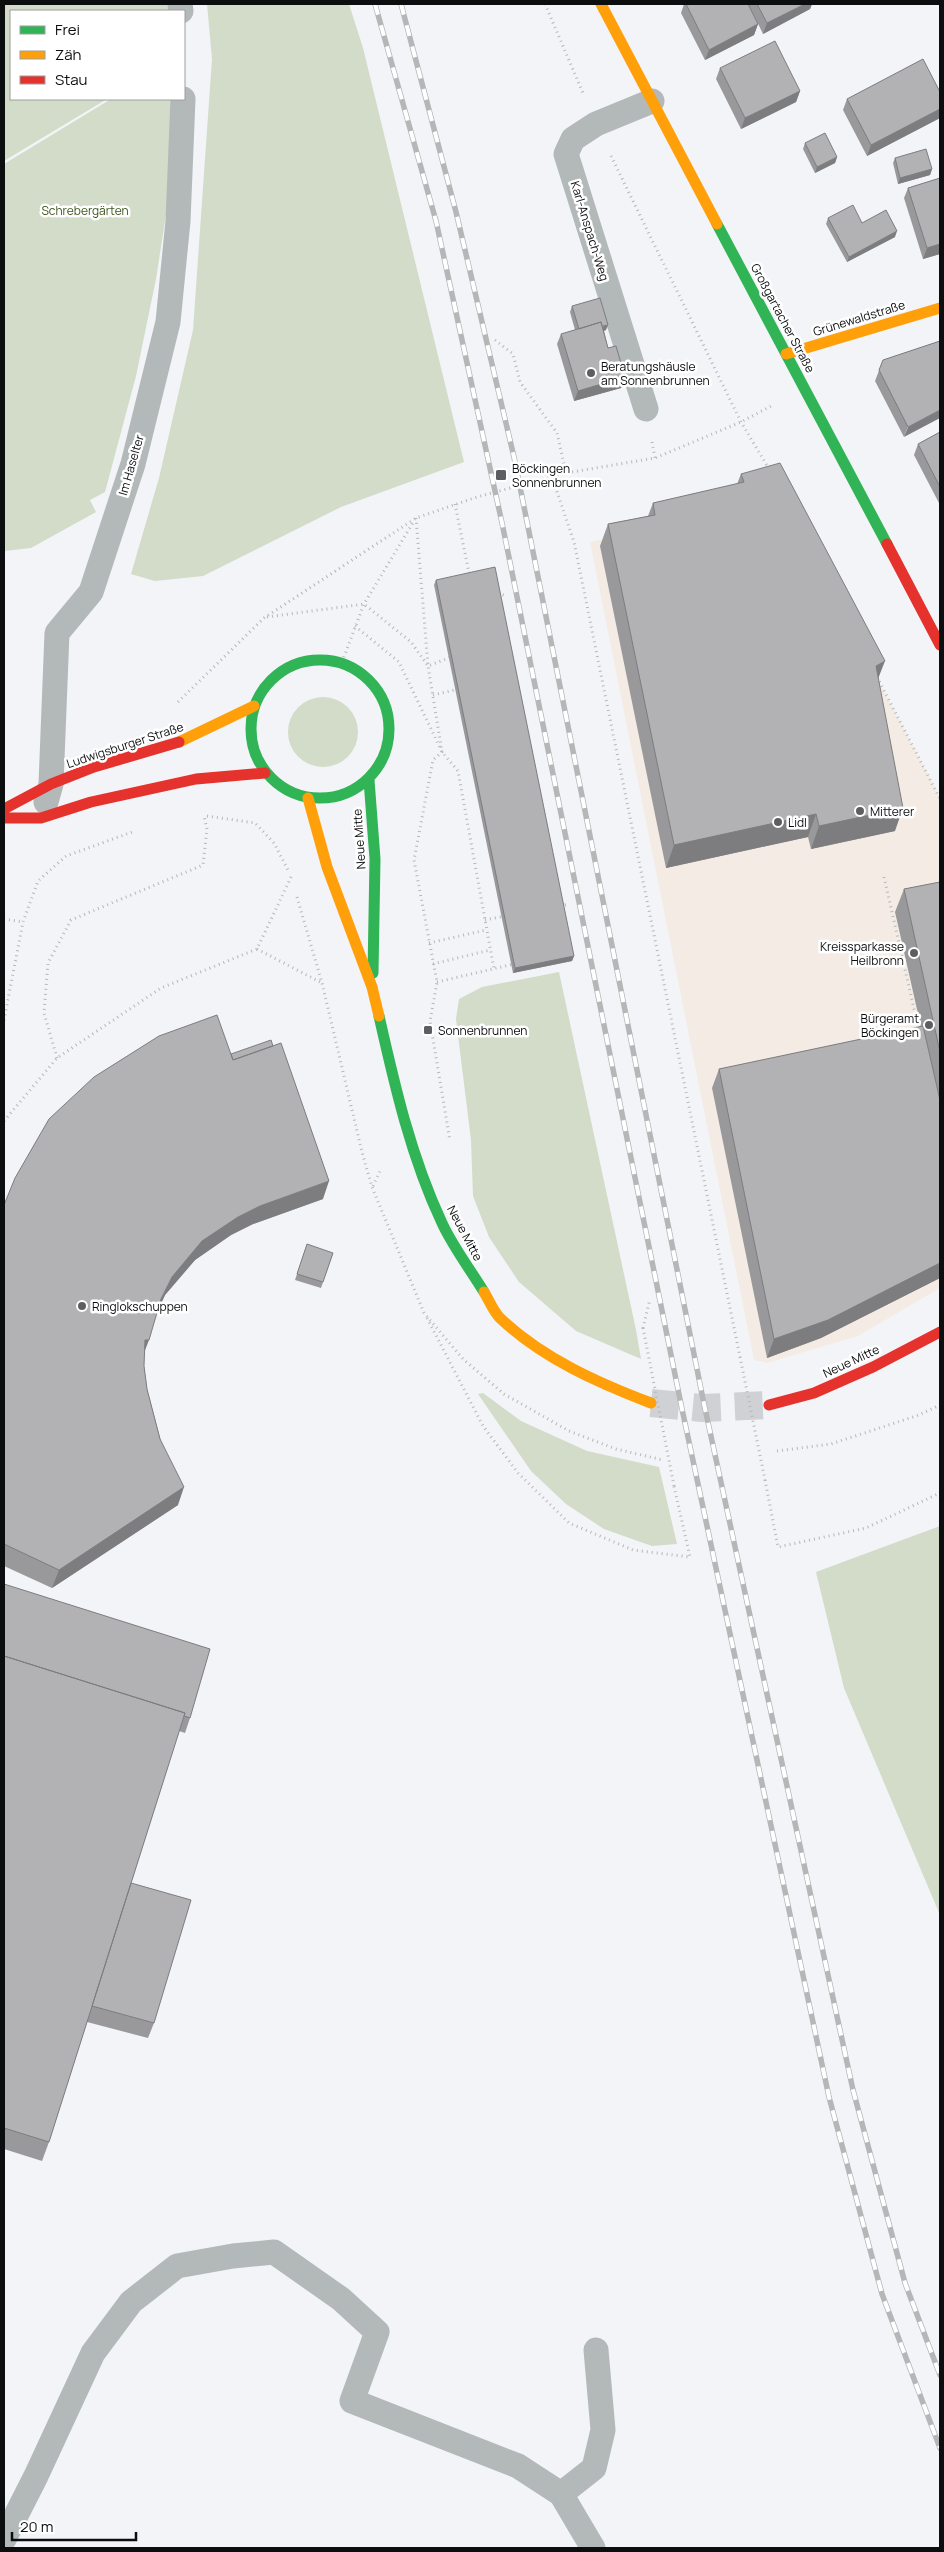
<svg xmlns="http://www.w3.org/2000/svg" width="944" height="2552" font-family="Manrope,sans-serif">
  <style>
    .commercial { fill: #f4ece4 }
    .green { fill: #d2dcc8 }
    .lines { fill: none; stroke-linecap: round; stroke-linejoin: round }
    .secondary-tunnel { stroke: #d0d1d5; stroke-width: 28; stroke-dasharray: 28 14; stroke-linecap: butt }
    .path { stroke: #b5b8b9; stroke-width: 3; stroke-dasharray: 1 4; stroke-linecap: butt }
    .lane { stroke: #b3b8b8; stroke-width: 25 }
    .fast { stroke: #30b455; stroke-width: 11 }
    .slow { stroke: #ff9f0a; stroke-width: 11 }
    .jam { stroke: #e5322d; stroke-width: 11 }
    .rail-casing { stroke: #b3b7b7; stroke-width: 5.5 }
    .rail { stroke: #fff; stroke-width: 4; stroke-dasharray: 11; stroke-linecap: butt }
    .path-bridge { stroke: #b5b8b9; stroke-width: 3; stroke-dasharray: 1 4; stroke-linecap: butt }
    .wall { fill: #99999c }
    .shaded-wall { fill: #7d7d7f }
    .building { fill: #b2b2b5; stroke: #7d7d7f }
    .poi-dot { fill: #5c5e61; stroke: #fff; stroke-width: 2 }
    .labels { text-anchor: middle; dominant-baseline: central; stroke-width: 5; stroke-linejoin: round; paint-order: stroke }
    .park-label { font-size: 12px; fill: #41561d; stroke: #fff }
    .street-label { font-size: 12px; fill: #0c0d0f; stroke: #fff }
    .poi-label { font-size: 12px; fill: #0c0d0f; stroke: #fff; text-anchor: start }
  </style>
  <rect width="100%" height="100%" fill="#f2f4f8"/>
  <!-- commercial -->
  <path class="commercial" d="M772,481L940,797V1288L858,1336L767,1363L754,1360L590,542L635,533Z"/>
  <!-- green -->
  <path class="green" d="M4,4H173L174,11H11V99H107L4,161Z
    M207,4H349L363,48L464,462L341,507L203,576L155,581L131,574L159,478L193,330L212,59Z
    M111,99H172L177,144L156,279L136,376L105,492L90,500L96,512L31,548L4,551V164Z
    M288 732a35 35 0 1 1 70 0a35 35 0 1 1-70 0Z
    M559,972L636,1330L641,1359L576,1331L519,1282L489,1237L473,1196L471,1140L456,1019L459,999L482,987Z
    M483,1393L521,1421L587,1451L659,1467L677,1544L652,1546L604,1529L566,1504L531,1471L478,1394Z
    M940,1526V1915L844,1688L816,1572Z"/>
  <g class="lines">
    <!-- secondary-tunnel -->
    <path class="secondary-tunnel" d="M651,1403L702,1408L769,1405"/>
    <!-- path -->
    <path class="path" d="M545,4L583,93
      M611,156L741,422L769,469
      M495,340L513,354L520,382L557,433L566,473
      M652,442L655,458
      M552,477L574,542L740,1357
      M455,504L469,573L473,574
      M416,518L428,666L442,752L433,760L414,860L437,982L430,1021L450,1141
      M498,593L506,596
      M267,617L364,604L411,642L428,666L451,657
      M355,626L399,662L442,752L458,771L494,969
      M342,662L364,604L414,521
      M877,677L940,799
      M433,695L459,689
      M178,702L264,618L416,518L477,497L566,473L655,458L741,422L773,405
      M207,816L255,823L274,843L289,872
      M884,877L919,1031
      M297,897L322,983L362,1152L372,1187L424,1313L463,1359L504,1394L569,1431L616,1449L663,1460
      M560,906L569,904
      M4,919L23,922
      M485,920L505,916
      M429,943L486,930
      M257,949L322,983
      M433,964L490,950
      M437,982L514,964
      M4,1020L23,922L38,881L66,856L135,831
      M57,1058L44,1013L48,963L71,920L203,865L207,829L204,816
      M4,1121L57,1058L161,988L257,949L292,875
      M373,1186L381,1169
      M427,1318L483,1426L518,1473L569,1523L633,1550L690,1557L674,1486
      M643,1328L650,1299
      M777,1451L831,1444L919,1415L940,1405
      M765,1480L778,1547L866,1528L940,1493"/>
    <!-- lane -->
    <path class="lane" d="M180,4L181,11
      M646,409L566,154L573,139L596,124L652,101
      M46,802L51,784L57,633L91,592L133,464L168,322L178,221L183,99
      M561,2494L594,2468L603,2430L596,2350
      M4,2539L36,2476L93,2353L131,2302L177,2266L233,2256L274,2252L341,2299L377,2332L352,2401L518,2466L561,2494L593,2548"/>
    <!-- fast -->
    <path class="fast" d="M717,224L887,544
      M251 729a69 69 0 1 1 138 0a69 69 0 1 1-138 0Z
      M369,780L375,859L373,973
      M379,1016C395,1087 411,1157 442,1223C453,1247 470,1269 484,1292"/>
    <!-- slow -->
    <path class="slow" d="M601,4L717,224
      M786,354L940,308
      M179,742L254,706
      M308,798L327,867L372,987L379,1016
      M484,1292C489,1300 493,1311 500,1318C542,1358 598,1383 651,1403"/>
    <!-- jam -->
    <path class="jam" d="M887,544L940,645
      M4,809L51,784L94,767L179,742
      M4,818H41L91,802L196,779L265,773
      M769,1405L814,1393L873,1367L940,1332"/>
    <!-- rail casing -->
    <g class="rail-casing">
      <path id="rail" d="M375,4L436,221L502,523L682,1409L829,2097L882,2294L940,2448
        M401,4L456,212L514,457L704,1404L853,2090L905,2283L940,2375"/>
    </g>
    <!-- rail -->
    <use href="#rail" class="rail"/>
    <!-- path-bridge -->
    <path class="path-bridge" d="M643,1328L674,1486
      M740,1357L765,1480"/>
  </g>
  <!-- wall -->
  <path class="wall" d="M684,4H812L810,9L763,34L750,7L758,24L754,35L705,60L681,13Z
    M720,68L800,91L796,102L741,129L716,79Z
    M940,92V118L867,156L843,110L847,99Z
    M805,143L837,157L835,163L815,173L803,149Z
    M895,158L932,169L930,175L898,184L893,163Z
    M940,178V254L923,259L904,198L908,188Z
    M828,218L862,223L895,237L847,262L826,224Z
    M572,306L606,330L604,331L608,348L625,377L621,388L574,401L557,344L561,334L575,330L570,312Z
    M940,341L904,437L875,381L883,360Z
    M940,432V505L914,455L918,444Z
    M741,474L878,679L895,831L811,849L808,837L666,868L600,546L608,524L648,516L653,503L737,484Z
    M436,580L574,956L572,961L513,973L434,585Z
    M940,882V1278L821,1338L767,1358L712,1088L719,1069L921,1027L895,912L904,889Z
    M323,1199L253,1224L231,1235L195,1260L165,1295L157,1312L144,1353V1366L147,1389L178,1505L52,1588L4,1566V1205Z
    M305,1250L333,1253L321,1288L295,1280Z
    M4,1584L190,1718L185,1733L179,1731L131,1883L154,2023L148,2038L87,2022L49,2142L42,2161L4,2149Z"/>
  <!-- shaded-wall -->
  <path class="shaded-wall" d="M805,4H812L810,9L763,34L767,23Z
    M758,24L754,35L705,60L709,50Z
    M800,91L796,102L741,129L745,118Z
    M940,109V118L867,156L871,145Z
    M837,157L835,163L815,173L817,167Z
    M932,169L930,175L898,184L900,178Z
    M897,231L895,237L847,262L849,257Z
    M940,244V254L923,259L927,248Z
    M608,325L606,330L578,338L580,333Z
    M625,377L621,388L574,401L578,391Z
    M940,410V418L904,437L908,427Z
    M885,661L876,684V666Z
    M903,808L895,831L811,849L819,826Z
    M816,814L808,837L666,868L674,845Z
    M574,956L572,961L513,973L515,968Z
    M329,1181L323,1199L253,1224L231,1235L195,1260L165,1295L155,1317L161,1299L172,1277L202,1241L238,1217L260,1206Z
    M940,1263V1278L821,1338L767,1358L774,1339Z
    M145,1340H149L142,1358Z
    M184,1487L178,1505L52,1588L59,1570Z"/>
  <!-- building -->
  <path class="building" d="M686,4H748L758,24L709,50Z
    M757,4H805L767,23Z
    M775,41L800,91L745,118L720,68Z
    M923,59L940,92V109L871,145L847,99Z
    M825,133L837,157L817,167L805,143Z
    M926,149L932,169L900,178L895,158Z
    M940,178V244L927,248L908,188Z
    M853,205L862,223L886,210L897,231L849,257L828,218Z
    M600,298L608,325L602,326L601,322L579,329L572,306Z
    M601,322L608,348L616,346L625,377L578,391L561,334Z
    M940,341V410L908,427L879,370L883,360Z
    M940,432V487L918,444Z
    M780,463L885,661L876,666L903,808L819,826L816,814L674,845L608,524L655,515L653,503L744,482L741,474Z
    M495,567L574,956L515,968L436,580Z
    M940,882V1052L904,889Z
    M217,1015L233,1060L281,1043L329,1181L260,1206L238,1217L202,1241L172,1277L161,1299L149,1340H145L144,1366L147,1389L160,1439L184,1487L59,1570L4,1544V1205L15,1178L49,1119L94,1077L159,1036Z
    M923,1026L940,1100V1263L828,1320L774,1339L719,1069Z
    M271,1040L273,1046L233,1060L231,1054Z
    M307,1244L333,1253L323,1282L297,1274Z
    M4,1584L210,1649L190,1718L184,1716L185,1713L4,1656Z
    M4,1656L185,1713L49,2142L4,2128Z
    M131,1883L191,1900L154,2023L92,2006Z"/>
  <!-- markers -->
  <g class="poi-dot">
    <circle cx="591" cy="373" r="5"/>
    <rect x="495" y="469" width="12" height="12" rx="2.5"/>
    <circle cx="860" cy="811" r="5"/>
    <circle cx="778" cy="822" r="5"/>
    <circle cx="914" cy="953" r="5"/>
    <circle cx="929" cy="1025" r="5"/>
    <rect x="423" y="1025" width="10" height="10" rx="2.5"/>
    <circle cx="82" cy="1306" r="5"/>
  </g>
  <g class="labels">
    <!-- park labels -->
    <g class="park-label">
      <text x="85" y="210">Schrebergärten</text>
    </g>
    <!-- street labels -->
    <g class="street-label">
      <text transform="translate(590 231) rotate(73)">Karl-Anspach-Weg</text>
      <text transform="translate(783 318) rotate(62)">Großgartacher Straße</text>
      <text transform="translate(859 318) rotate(-17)">Grünewaldstraße</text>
      <text transform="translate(131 465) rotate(-74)">Im Haselter</text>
      <text transform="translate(125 745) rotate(-18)">Ludwigsburger Straße</text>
      <text transform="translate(359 839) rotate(-94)">Neue Mitte</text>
      <text transform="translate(465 1233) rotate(62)">Neue Mitte</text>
      <text transform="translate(851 1361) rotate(-25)">Neue Mitte</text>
    </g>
    <!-- poi labels -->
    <g class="poi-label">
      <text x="601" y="366">Beratungshäusle<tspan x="601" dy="14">am Sonnenbrunnen</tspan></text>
      <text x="512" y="468">Böckingen<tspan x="512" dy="14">Sonnenbrunnen</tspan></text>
      <text x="870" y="811">Mitterer</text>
      <text x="788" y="822">Lidl</text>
      <text x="904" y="946" text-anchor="end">Kreissparkasse<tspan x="904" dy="14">Heilbronn</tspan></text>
      <text x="919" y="1018" text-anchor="end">Bürgeramt<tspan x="919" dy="14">Böckingen</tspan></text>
      <text x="438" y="1030">Sonnenbrunnen</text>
      <text x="92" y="1306">Ringlokschuppen</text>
    </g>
  </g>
  <!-- border -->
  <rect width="944" height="2552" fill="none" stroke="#0c0d0f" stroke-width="10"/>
  <!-- legend -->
  <rect x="10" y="10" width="175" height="90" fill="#ffffff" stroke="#9e9e9f"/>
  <rect x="20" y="26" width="25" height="8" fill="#30b455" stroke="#9e9e9f"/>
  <text x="55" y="35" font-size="15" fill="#0c0d0f">Frei</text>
  <rect x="20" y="51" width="25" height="8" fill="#ff9f0a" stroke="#9e9e9f"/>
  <text x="55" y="60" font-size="15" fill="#0c0d0f">Zäh</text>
  <rect x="20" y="76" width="25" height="8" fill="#e5322d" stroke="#9e9e9f"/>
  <text x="55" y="85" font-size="15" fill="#0c0d0f">Stau</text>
  <!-- scale -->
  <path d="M12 2532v8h124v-8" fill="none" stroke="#0c0d0f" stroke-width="2.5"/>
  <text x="20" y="2532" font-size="15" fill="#0c0d0f" stroke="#ffffff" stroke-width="4" paint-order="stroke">20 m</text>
</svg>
